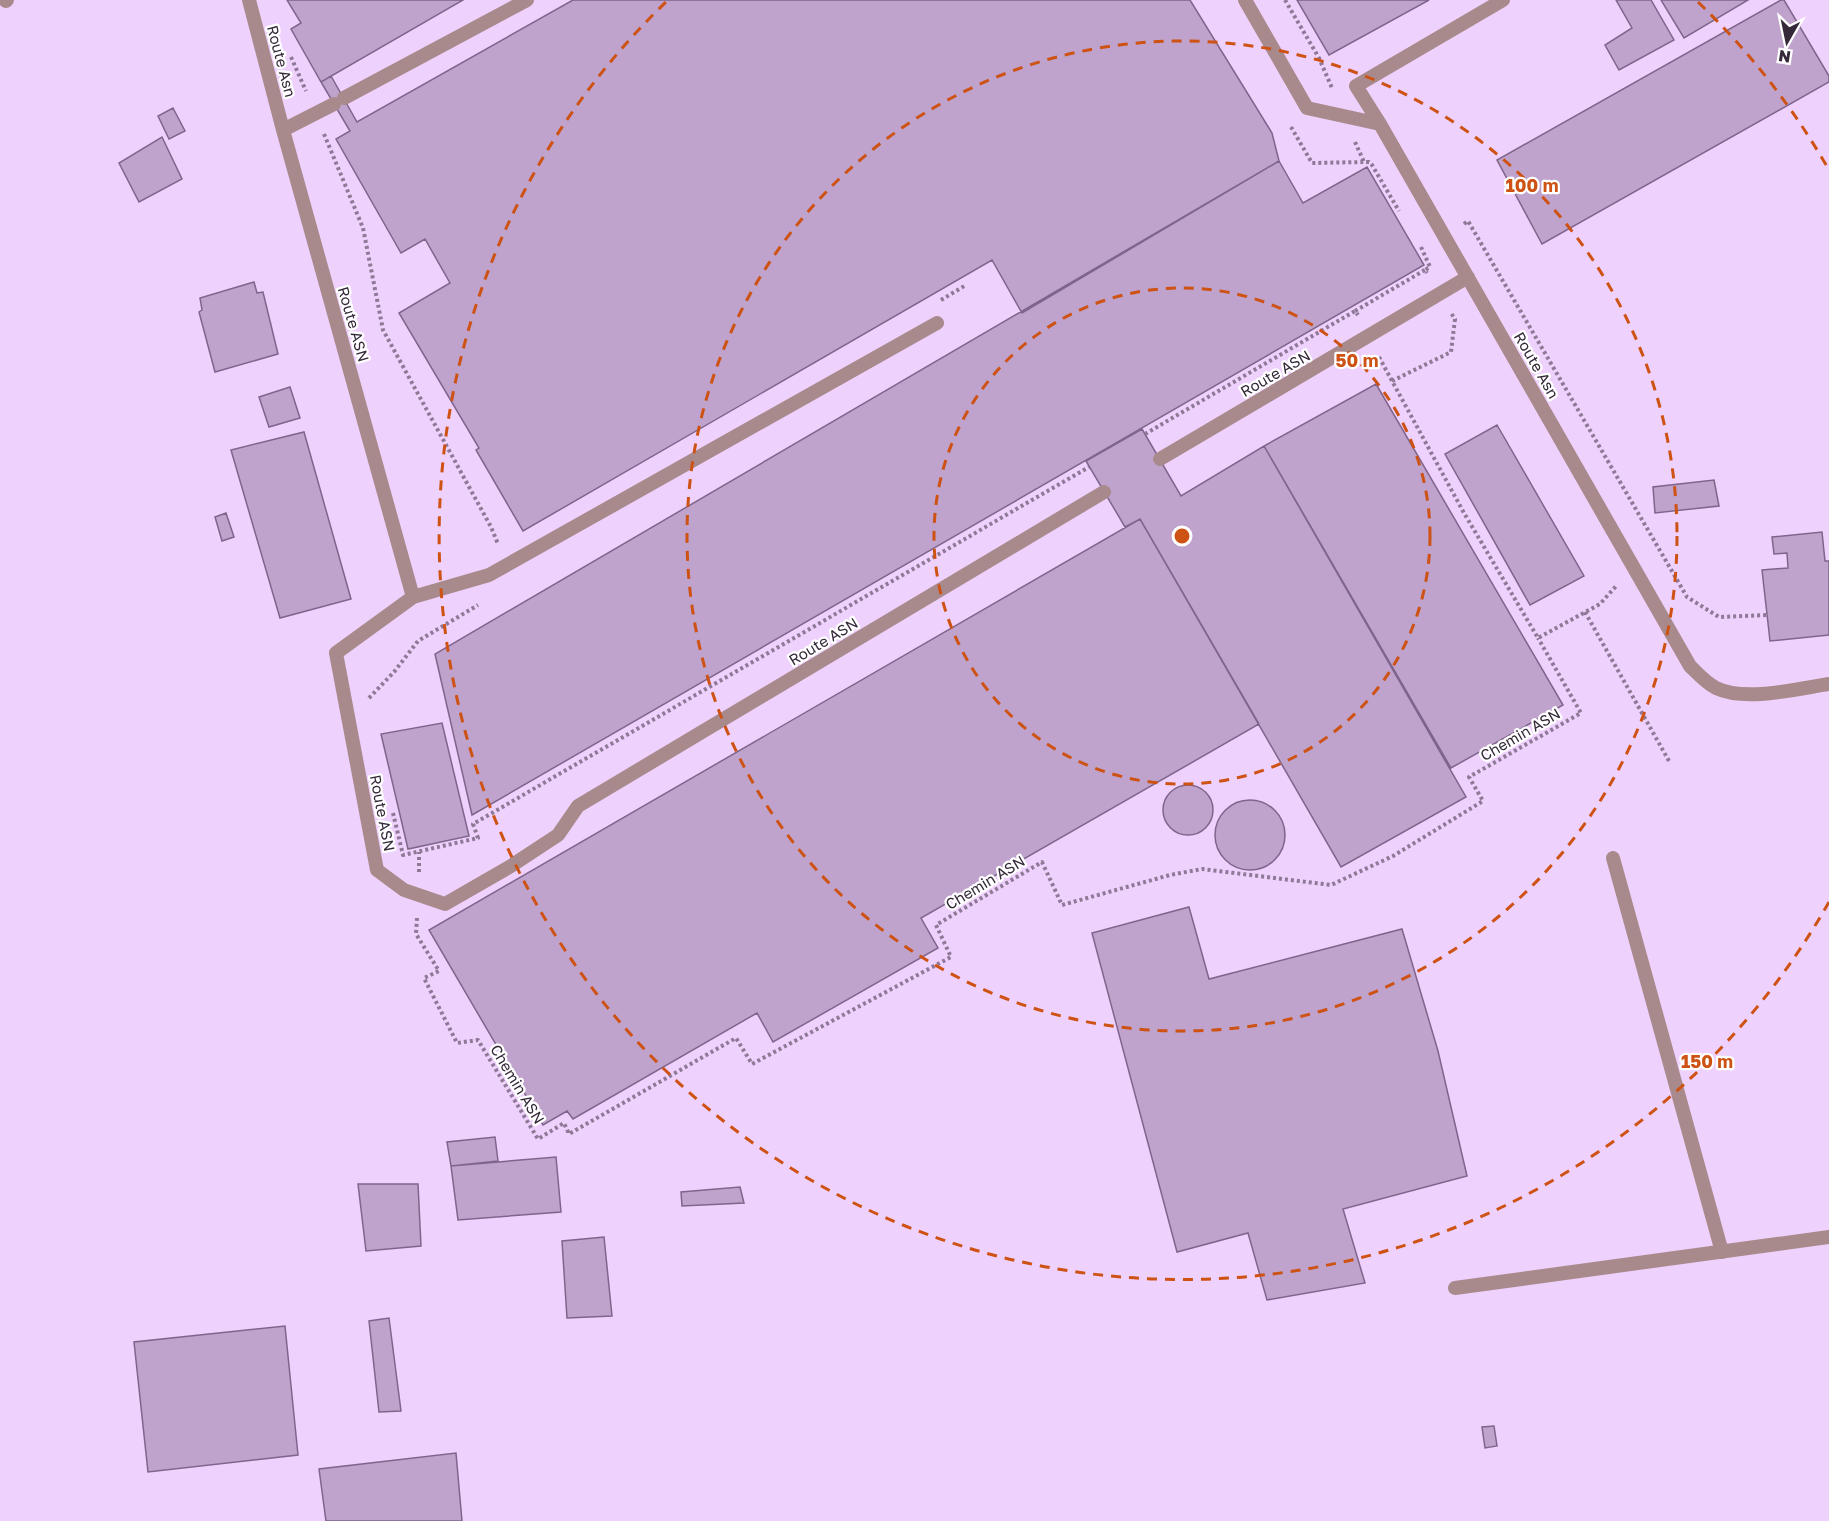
<svg xmlns="http://www.w3.org/2000/svg" width="1829" height="1521" font-family="'Golos Text',sans-serif">
  <style>
    .building { fill: #bfa3cc; stroke: #7f658b; stroke-width: 1.5 }
    .lines { fill: none; stroke-linecap: round; stroke-linejoin: round }
    .path { stroke: #8e7997; stroke-width: 4; stroke-dasharray: 3 3; stroke-linecap: butt }
    .lane { stroke: #a98a8c; stroke-width: 14 }
    .ring { fill: none; stroke: #cd5213; stroke-width: 3; stroke-dasharray: 10 8 }
    .labels { text-anchor: middle; dominant-baseline: central; stroke-width: 4.5; stroke-linejoin: round; paint-order: stroke }
    .street-label { font-size: 15px; fill: #342839; stroke: #fff }
    .centre { fill: #cd5213; stroke: #fff; stroke-width: 3 }
    .ring-label { font-size: 18px; text-anchor: middle; font-weight: bold; fill: #cd5213; stroke: #fff; stroke-width: 4.5; stroke-linejoin: round; paint-order: stroke }
  </style>
  <rect width="100%" height="100%" fill="#efd1fd"/>
  <!-- building -->
  <path class="building" d="M287,0H463L321,82L291,29L301,23Z
    M573,0H1190L1272,133L1279,161L1022,313L992,260L523,531L476,450L479,448L399,313L450,283L425,239L401,253L336,139L350,131L321,82L331,76L357,122Z
    M1297,0H1429L1329,55Z
    M1616,0H1651L1674,40L1619,70L1605,45L1632,28Z
    M1661,0H1748L1684,38Z
    M1781,0H1784L1829,76V82L1542,244L1497,160Z
    M173,108L185,131L169,139L158,116Z
    M162,137L182,179L139,202L119,163Z
    M1279,161L1303,203L1367,167L1424,265L472,815L435,654Z
    M254,282L257,293L263,292L278,354L215,372L199,312L202,310L200,298Z
    M1376,384L1563,705L1451,768L1264,446Z
    M290,387L300,418L269,427L259,397Z
    M1497,425L1584,576L1530,605L1445,454Z
    M1142,429L1181,496L1264,446L1466,797L1341,867L1140,519L1125,527L1086,461Z
    M304,432L351,599L280,618L231,450Z
    M1714,480L1719,506L1655,513L1653,487Z
    M226,513L234,537L222,541L215,517Z
    M1140,519L1259,724L921,918L938,948L773,1042L757,1013L573,1119L567,1111L543,1125L429,930Z
    M1822,532L1825,561H1829V635L1770,641L1762,570L1788,568L1787,553L1774,554L1772,537Z
    M442,723L469,836L408,849L381,734Z
    M1163 810a25 25 0 1 1 50 0a25 25 0 1 1-50 0Z
    M1215 835a35 35 0 1 1 70 0a35 35 0 1 1-70 0Z
    M1189,907L1209,979L1402,929L1438,1051L1467,1176L1343,1209L1365,1283L1267,1300L1248,1233L1177,1252L1092,933Z
    M495,1137L498,1161L451,1166L447,1142Z
    M556,1157L561,1212L458,1220L451,1166Z
    M358,1184H418L421,1246L366,1251Z
    M740,1187L744,1203L682,1206L681,1192Z
    M604,1237L612,1316L567,1318L562,1241Z
    M389,1318L401,1411L379,1412L369,1321Z
    M285,1326L298,1455L148,1472L134,1342Z
    M1494,1426L1497,1446L1485,1448L1482,1427Z
    M456,1453L462,1521H326L319,1469Z"/>
  <g class="lines">
    <!-- path -->
    <path class="path" d="M1285,0L1319,58L1332,88
      M291,57L306,91
      M1291,127L1312,163L1364,162
      M324,134L363,228L383,330L491,527L498,544
      M1355,142L1364,162H1369L1372,165L1399,211
      M1464,224L1468,221L1687,597L1719,617L1768,615
      M1421,247L1430,267L1425,270L1427,273
      M941,300L966,285
      M1355,311L1425,270
      M1379,357L1464,513L1538,638L1600,604L1617,585
      M1392,381L1451,352L1455,319L1451,313
      M1145,434L1355,311L1358,315
      M1585,612L1669,761
      M369,698L394,672L418,641L478,605
      M393,813L403,855L478,838L473,824L1089,467
      M419,872V852
      M417,918L416,934L439,971L424,978L457,1043L478,1040L538,1139L564,1123L569,1134L736,1038L752,1064L951,957L936,925L1042,862L1062,905L1170,875L1202,869L1331,885L1393,856L1483,801L1469,777L1581,713L1538,638"/>
    <!-- lane -->
    <path class="lane" d="M249,0L283,130L413,597L336,653L377,870L404,890L445,904L511,866L558,835L578,806L1104,492
      M1245,0L1307,108L1380,124L1690,666C1698,674 1706,683 1716,688C1745,702 1797,689 1829,684
      M6,1L7,0
      M344,98L527,0
      M1380,124L1356,86L1503,0
      M283,130L334,104
      M1160,459L1468,277
      M413,597L489,575L937,323
      M1613,858L1722,1252
      M1455,1288L1829,1237"/>
  </g>
  <!-- distance rings -->
  <g class="ring">
    <circle cx="1182" cy="536" r="248"/>
    <circle cx="1182" cy="536" r="495"/>
    <path d="M1829 902A743 743 0 1 1 666 2M1698 2A743 743 0 0 1 1829 170"/>
  </g>
  <g class="labels">
    <!-- street labels -->
    <g class="street-label">
      <text transform="translate(282 61) rotate(75)">Route Asn</text>
      <text transform="translate(354 324) rotate(74)">Route ASN</text>
      <text transform="translate(1537 365) rotate(60)">Route Asn</text>
      <text transform="translate(1275 373) rotate(-30)">Route ASN</text>
      <text transform="translate(823 641) rotate(-31)">Route ASN</text>
      <text transform="translate(1520 734) rotate(-30)">Chemin ASN</text>
      <text transform="translate(383 813) rotate(79)">Route ASN</text>
      <text transform="translate(985 882) rotate(-31)">Chemin ASN</text>
      <text transform="translate(518 1084) rotate(59)">Chemin ASN</text>
    </g>
  </g>
  <circle cx="1182" cy="536" r="9" class="centre"/>
  <g class="ring-label">
    <text x="1532" y="192">100 m</text>
    <text x="1357" y="367">50 m</text>
    <text x="1707" y="1068">150 m</text>
  </g>
  <!-- north arrow -->
  <g transform="translate(1787 42) rotate(189)" stroke="#ffffff" stroke-width="4.5" paint-order="stroke">
  <path d="M0-4.5L10 22L0 15L-10 22Z" fill="#342839"/>
  <text y="-9" font-size="16" font-weight="bold" text-anchor="middle" fill="#342839">N</text>
  </g>
</svg>
